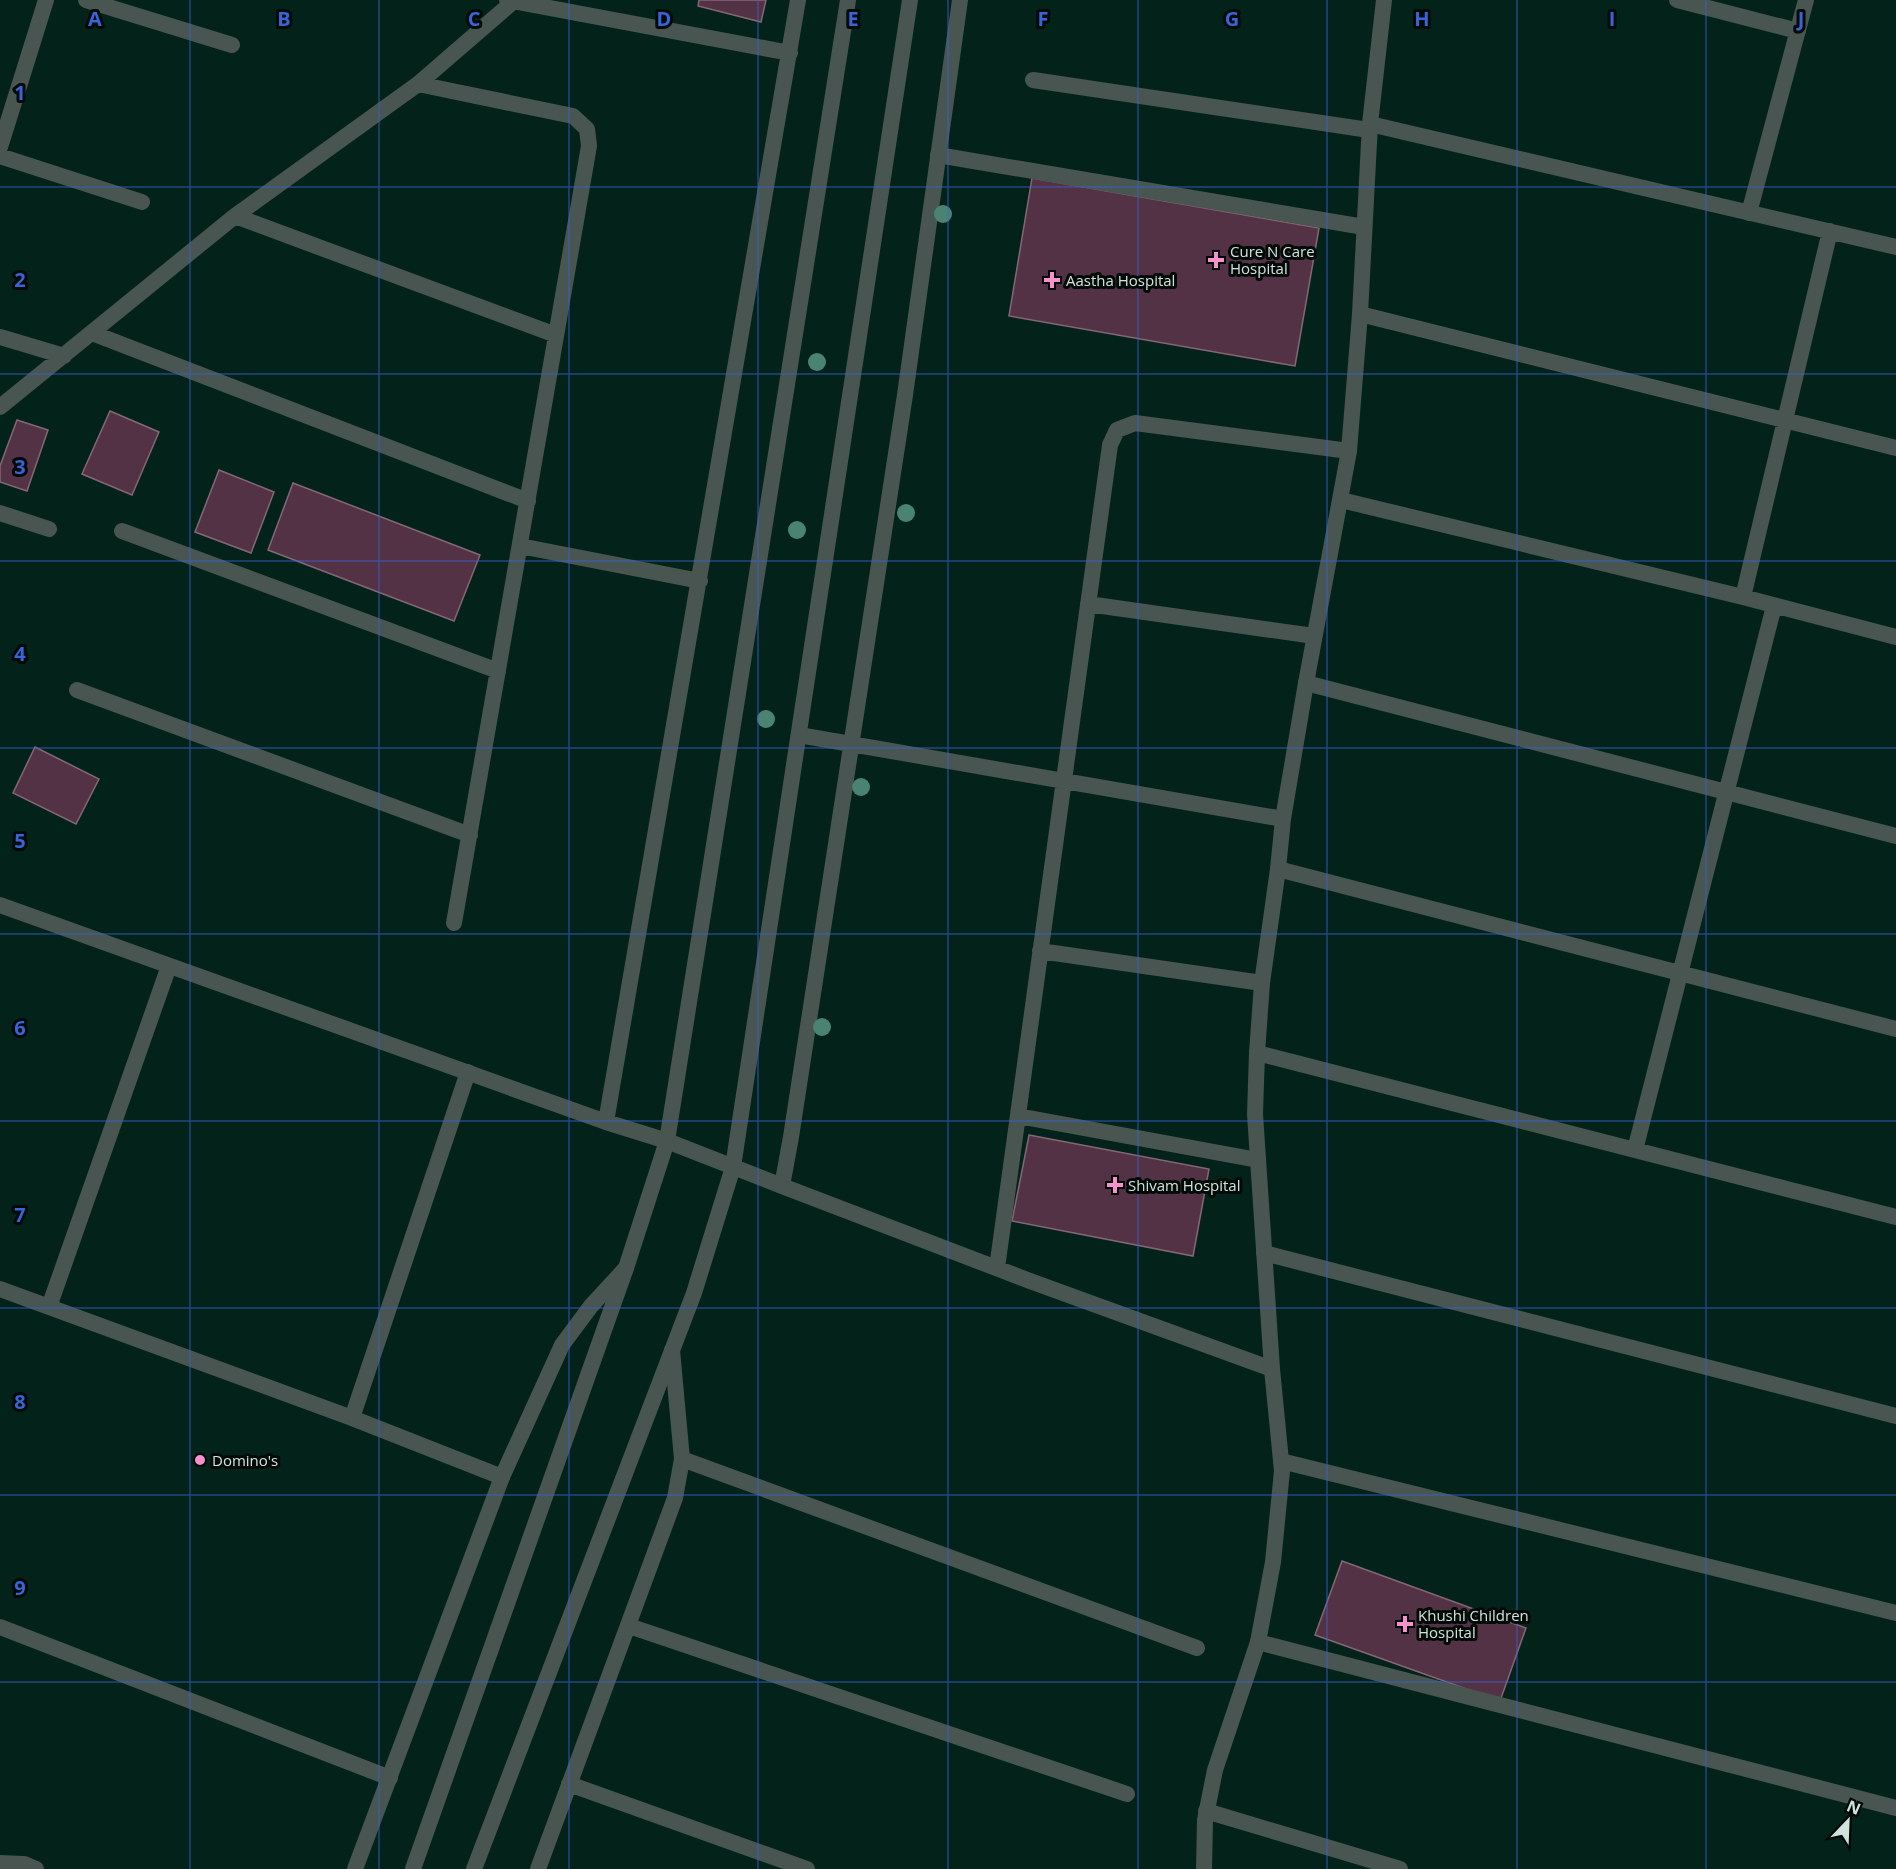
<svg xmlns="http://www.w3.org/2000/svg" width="1896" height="1869" font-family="'Open Sans',sans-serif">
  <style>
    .building { fill: #543245; stroke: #846776; stroke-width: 1.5 }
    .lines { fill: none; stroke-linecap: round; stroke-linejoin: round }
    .service { stroke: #485550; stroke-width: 16 }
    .minor { stroke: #485550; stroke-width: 16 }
    .tertiary { stroke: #485550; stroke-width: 16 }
    .tree { fill: #4a8371 }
    .grid { fill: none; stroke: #3864d9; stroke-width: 1.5; stroke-opacity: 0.55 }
    .poi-dot { fill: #f890cb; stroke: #010a06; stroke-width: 2 }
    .labels { text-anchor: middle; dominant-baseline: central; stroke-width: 6; stroke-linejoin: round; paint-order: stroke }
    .poi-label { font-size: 15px; fill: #d2e3dc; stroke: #010a06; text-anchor: start }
    .grid-label { font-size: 20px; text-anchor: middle; font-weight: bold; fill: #3864d9; stroke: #010a06; stroke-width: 6; stroke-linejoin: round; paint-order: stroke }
  </style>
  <rect width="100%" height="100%" fill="#03231a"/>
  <!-- building -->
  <path class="building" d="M699,0H766L761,22L698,6Z
    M1032,178L1319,228L1295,366L1009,316Z
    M110,411L159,432L132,495L82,474Z
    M17,420L48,430L27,491L0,482V466Z
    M219,470L274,492L251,553L195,532Z
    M293,483L480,555L454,621L268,550Z
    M35,747L99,779L76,824L13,793Z
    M1029,1135L1209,1169L1193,1256L1012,1221Z
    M1342,1561L1526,1628L1500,1701L1315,1635Z"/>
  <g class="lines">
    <!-- service -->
    <path class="service" d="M938,155L1364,227
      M0,1289L352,1418L502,1477
      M49,1307L169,966
      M352,1418L468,1072
      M0,1627L390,1778
      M0,1863L24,1864L36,1869"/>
    <!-- minor -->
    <path class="minor" d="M86,0L232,45
      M507,0L790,53
      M1677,0L1798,31
      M1033,80L1369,130
      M418,84L573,116L587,129L589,146L454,923
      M1370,124L1896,247
      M0,147L46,0
      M0,156L142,202
      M1749,213L1806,0
      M235,216L556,335
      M1360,314L1896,448
      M92,333L528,501
      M0,337L64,356
      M0,407L235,216L418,84L515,0
      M1341,500L1743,597L1896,637
      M0,513L49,529
      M122,531L498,671
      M520,546L700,581
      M1743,597L1830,231
      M1088,604L1314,636
      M1306,683L1896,836
      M77,690L470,835
      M799,735L1283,819
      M1278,869L1896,1029
      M0,905L606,1122L667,1141L782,1186L1030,1281L1272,1369
      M1040,951L1262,983
      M1257,1053L1896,1217
      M1018,1116L1258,1160
      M606,1122L798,0
      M1635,1150L1774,606
      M782,1186L791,1137L905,395L960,0
      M1264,1253L1896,1416
      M997,1268L1110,445L1117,430L1135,423L1349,451
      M682,1459L1197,1648
      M1281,1461L1896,1613
      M629,1626L1127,1794
      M1258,1642L1896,1808
      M569,1784L807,1869
      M1206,1811L1400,1869
      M355,1869L502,1477L562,1345L591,1306L626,1268
      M538,1869L675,1498L682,1459L672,1350"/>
    <!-- tertiary -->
    <path class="tertiary" d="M413,1869L626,1268L667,1141L848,0
      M474,1869L694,1293L733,1167L910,0
      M1204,1869L1205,1820L1215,1770L1258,1642L1273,1562L1282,1471L1272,1369L1255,1114L1257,1053L1262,983L1278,869L1283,819L1306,683L1349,451L1360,314L1370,124L1384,0"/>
  </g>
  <!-- trees -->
  <g class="tree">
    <circle cx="943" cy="214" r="9"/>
    <circle cx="817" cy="362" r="9"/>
    <circle cx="906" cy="513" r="9"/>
    <circle cx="797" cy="530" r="9"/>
    <circle cx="766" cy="719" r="9"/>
    <circle cx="861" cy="787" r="9"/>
    <circle cx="822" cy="1027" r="9"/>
  </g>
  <!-- grid -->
  <path class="grid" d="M190,0V1869M379,0V1869M569,0V1869M758,0V1869M948,0V1869M1138,0V1869M1327,0V1869M1517,0V1869M1706,0V1869M0,187H1896M0,374H1896M0,561H1896M0,748H1896M0,934H1896M0,1121H1896M0,1308H1896M0,1495H1896M0,1682H1896"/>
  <!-- markers -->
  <g class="poi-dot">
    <path d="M1213 251h6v6h6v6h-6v6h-6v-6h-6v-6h6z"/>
    <path d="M1049 271h6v6h6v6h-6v6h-6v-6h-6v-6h6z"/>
    <path d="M1112 1176h6v6h6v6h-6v6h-6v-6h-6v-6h6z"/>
    <circle cx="200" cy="1460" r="6"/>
    <path d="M1402 1615h6v6h6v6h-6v6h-6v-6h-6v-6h6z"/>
  </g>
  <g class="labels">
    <!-- poi labels -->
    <g class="poi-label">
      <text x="1230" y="251">Cure N Care<tspan x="1230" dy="17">Hospital</tspan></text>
      <text x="1066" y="280">Aastha Hospital</text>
      <text x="1128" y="1185">Shivam Hospital</text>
      <text x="212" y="1460">Domino's</text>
      <text x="1418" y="1615">Khushi Children<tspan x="1418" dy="17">Hospital</tspan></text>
    </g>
  </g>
  <g class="grid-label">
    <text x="95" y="26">A</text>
    <text x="284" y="26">B</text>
    <text x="474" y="26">C</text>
    <text x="664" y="26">D</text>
    <text x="853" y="26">E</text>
    <text x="1043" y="26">F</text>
    <text x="1232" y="26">G</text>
    <text x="1422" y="26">H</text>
    <text x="1612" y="26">I</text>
    <text x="1801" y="26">J</text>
    <text x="20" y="100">1</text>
    <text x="20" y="287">2</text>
    <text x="20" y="474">3</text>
    <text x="20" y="661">4</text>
    <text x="20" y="848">5</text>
    <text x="20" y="1035">6</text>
    <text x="20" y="1222">7</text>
    <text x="20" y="1409">8</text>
    <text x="20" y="1595">9</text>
  </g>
  <!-- north arrow -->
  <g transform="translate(1848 1821) rotate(23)" stroke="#010a06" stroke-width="4.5" paint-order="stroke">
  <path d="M0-4.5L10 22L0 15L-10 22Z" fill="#d2e3dc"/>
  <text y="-9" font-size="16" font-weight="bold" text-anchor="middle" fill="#d2e3dc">N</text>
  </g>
</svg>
